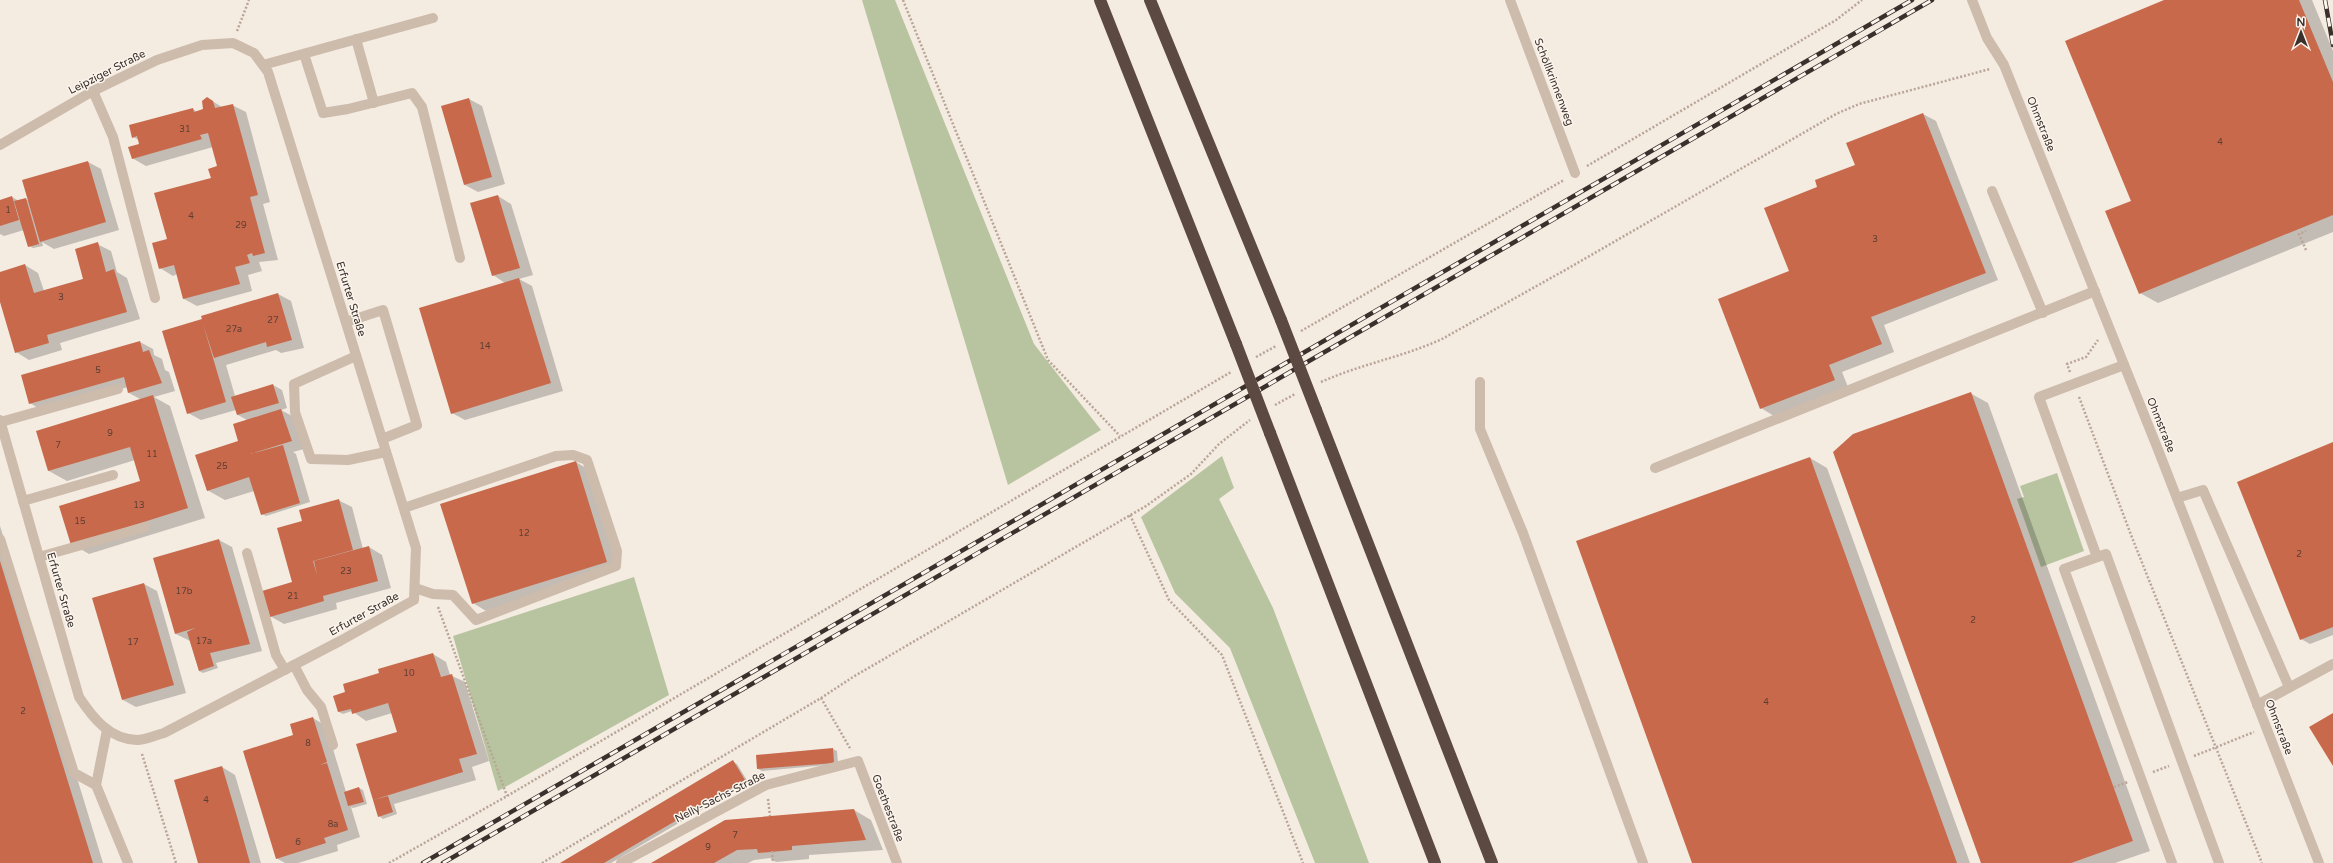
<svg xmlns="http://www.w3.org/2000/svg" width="2333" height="863" font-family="'Varela Round',sans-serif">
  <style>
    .green { fill: #b8c4a0 }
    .shadow { fill: #0003 }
    .building { fill: #c8694b }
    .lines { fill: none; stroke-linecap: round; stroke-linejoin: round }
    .path { stroke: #b9a596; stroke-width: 2.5; stroke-dasharray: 2 2; stroke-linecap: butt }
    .service { stroke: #cdbbac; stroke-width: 10 }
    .minor { stroke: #cdbbac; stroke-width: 10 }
    .motorway { stroke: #5c4a42; stroke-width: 12 }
    .rail-casing { stroke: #3b302b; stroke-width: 4.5 }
    .rail { stroke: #fbf5ee; stroke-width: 3; stroke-dasharray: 9; stroke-linecap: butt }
    .motorway-bridge { stroke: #5c4a42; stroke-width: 12 }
    .labels { text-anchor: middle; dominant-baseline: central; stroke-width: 3; stroke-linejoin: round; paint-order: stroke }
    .number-label { font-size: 9px; fill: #5e3e33 }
    .street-label { font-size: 11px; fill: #3b302b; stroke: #fbf5ee }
  </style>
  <rect width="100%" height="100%" fill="#f4ebe1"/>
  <!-- green -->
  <path class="green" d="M862,0H895L1034,344L1101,430L1008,485Z
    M1222,456L1234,488L1219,499L1273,608L1369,863H1315L1230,648L1175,593L1141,517Z
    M2057,473L2084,551L2041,567L2017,499L2024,497L2020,486Z
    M634,577L669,695L498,791L453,636Z"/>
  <!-- shadow -->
  <path class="shadow" d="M2167,0H2312L2333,51V232L2158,303L2140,293L2132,202Z
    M207,98L222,107L232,105L246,112L270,202L263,204L278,260L259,262L262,271L248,275L252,291L197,306L184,299L177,274L173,276L160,268L168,240L219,167L213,147L146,166L132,158L140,145L139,140L133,137L193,109L197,112L204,110Z
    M469,99L482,106L505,184L478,192L465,185Z
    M1923,114L1936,121L1998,280L1884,325L1894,352L1842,372L1848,387L1774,416L1761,408L1790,272L1819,188L1856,165L1847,143Z
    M88,162L101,169L119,230L54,249L42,242L43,246L33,248L29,246L24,230L4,236L0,234V201L12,197L19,201L26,199L29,201Z
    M498,196L511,204L533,275L519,279L532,286L563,391L465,420L452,413L505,283L493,275Z
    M97,244L111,251L117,272L127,278L140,319L60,343L62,350L29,360L16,352L0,298V273L25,265L38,273L44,291L84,279Z
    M278,294L291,301L304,348L281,353L276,350L226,365L235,396L273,385L282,390L287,408L281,410L294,417L304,449L293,452L296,454L310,502L266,516L262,514L254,491L225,500L207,490L238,442L247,420L238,415L236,410L201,420L188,413L202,317Z
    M140,342L153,349L154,355L162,359L165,370L169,372L175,391L154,397L170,406L205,518L89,554L72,544L142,481L135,460L67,481L49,471L37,432L142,400L129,393L128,387L43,411L30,403Z
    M1970,393L1988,403L2150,851L2115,863H1982Z
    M2333,443V635L2310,644L2301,639Z
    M1810,458L1827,468L1970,863H1693Z
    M576,462L589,470L620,569L486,611L473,603Z
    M338,500L352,507L363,549L369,547L382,555L391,588L336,603L337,609L284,624L270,616L294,583L303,521Z
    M0,526L103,863H0Z
    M219,540L232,547L262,651L216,663L218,668L203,673L199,671L190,641L176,634Z
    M144,584L157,591L186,693L136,707L123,700Z
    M433,654L446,662L450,675L465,682L489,761L472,767L476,780L394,804L397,814L383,819L379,816L376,800L374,799L398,733L392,713L366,721L352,711L343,714L339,712L334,696L345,693L381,674Z
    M313,718L326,726L346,792L359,788L363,790L367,804L353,808L351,807L360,837L337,845L338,851L298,863H285L276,858L294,736Z
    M833,749L837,751L838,764L762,771L758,769Z
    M733,762L737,764L748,782L611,863H562Z
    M222,767L235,775L261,863H199Z
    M854,810L871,820L883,850L809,855V859L776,862L770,858L754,860L748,863H653Z"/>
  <!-- building -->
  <path class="building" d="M2164,0H2299L2333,82V215L2139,294L2105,211L2131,201L2065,41Z
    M207,97L213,101L215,108L233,104L258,195L250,197L265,253L253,256L252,253L247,255L250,263L235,267L240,284L183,299L174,265L159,269L152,243L167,239L154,193L211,178L208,169L217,166L208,133L200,135L202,139L132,159L128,147L139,144L137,136L132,138L129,125L193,108L194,112L203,109L202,101Z
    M469,98L492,177L464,185L441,106Z
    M1923,113L1986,273L1871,317L1882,344L1829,365L1835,380L1760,409L1718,299L1789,271L1764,208L1817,187L1815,180L1855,165L1846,143Z
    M88,161L106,222L40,242L22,180Z
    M498,195L520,268L492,276L470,203Z
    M12,196L19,220L0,226V200Z
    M26,198L39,244L28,247L14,201Z
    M98,242L106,272L114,269L127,312L47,335L49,343L15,353L0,302V272L25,264L34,293L83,279L75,249Z
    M519,278L551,383L451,414L419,308Z
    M278,293L292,340L267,347L266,342L214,358L203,324L226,402L187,414L162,331L202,319L201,316Z
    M140,341L143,352L149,350L162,383L128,393L124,377L29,404L21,375Z
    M273,384L279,403L237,415L231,397Z
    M1971,392L2133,841L2071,863H1981L1833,452L1853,434Z
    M153,395L188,508L71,545L59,506L140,481L130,447L48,471L36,431Z
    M281,409L292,441L250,454L283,445L300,503L261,515L249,477L207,491L195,455L238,441L233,424Z
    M2333,442V627L2300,640L2237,482Z
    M1810,457L1957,863H1692L1576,541Z
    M576,461L607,562L472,604L440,504Z
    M339,499L353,550L313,561L317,575L314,561L369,546L378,581L323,596L324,601L270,617L262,591L292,582L277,528L302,521L299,510Z
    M219,539L250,644L210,653L214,666L199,671L187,632L195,628L175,634L153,558Z
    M0,561L93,863H0Z
    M144,583L174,685L122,700L92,598Z
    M433,653L441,677L452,674L477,754L459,759L463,772L373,800L356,744L397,732L388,703L352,714L351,709L338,712L333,696L345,692L343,684L379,673L378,669Z
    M2333,713V766L2309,727Z
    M313,717L327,762L320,765L327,763L348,830L324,838L326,843L276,859L243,751L293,735L290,724Z
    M833,748L834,763L757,769L756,755Z
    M733,760L745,780L604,863H560Z
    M222,766L238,820L250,863H198L190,835L174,780Z
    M359,787L364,802L348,806L344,792Z
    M388,796L393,812L378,817L373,800Z
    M854,809L866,840L792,846V850L758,853L757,849L737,850L714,863H651L725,820Z"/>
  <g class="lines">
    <!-- path -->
    <path class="path" d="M903,0L1048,360L1120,436
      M237,31L249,0
      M1587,166L1836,20L1862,0
      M2306,250L2299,234L2306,231
      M1301,331L1564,180
      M1256,357L1276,346
      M2070,372L2067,364L2086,357L2098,340
      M1321,382C1361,364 1403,357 1442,339L1567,269L1836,114L1859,104L1990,69
      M2079,397L2131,535L2262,863
      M1275,405L1295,394
      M1130,515L1169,600L1222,655L1303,863
      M438,607L507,796
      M821,698L851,750
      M142,754L176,863
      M2194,756L2254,732
      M2153,772L2169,766
      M2114,787L2128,782
      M768,799L770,816
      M772,851L773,863
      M389,863L507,796L1231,372
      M542,863L821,698L853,677L1146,506L1191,474L1219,444L1250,420"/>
    <!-- service -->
    <path class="service" d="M1510,0L1575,173
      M356,39L374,103
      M304,54L323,113L348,109L412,93L422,107L460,258
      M263,65L433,18
      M93,91L113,137L155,298
      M1992,191L2043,313
      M346,322L383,310L417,425L382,439
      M356,356L294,384L295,412L311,459L348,460L386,452
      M1480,382V429L1523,533L1643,863
      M1,422L118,389
      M1655,468L2095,291
      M2177,498L2203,490L2289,687
      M23,501L113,475
      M404,508L556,456L573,455L587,460L617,551L616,566L476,620L453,595L433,594L415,588
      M0,539L74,773L96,785
      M247,553L276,655L285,670
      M39,557L145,527
      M2097,557L2039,397L2124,365
      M294,665L307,690L321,707L333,745
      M2257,705L2333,664
      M107,730L96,785L128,863
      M2172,863L2064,569L2106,554L2219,863"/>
    <!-- minor -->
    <path class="minor" d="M1972,0L1987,38L2004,65L2157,447L2319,863
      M0,145L93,91L157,60L202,45L233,43L254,53L268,72L416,548L414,600L340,641L164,733C156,735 145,740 137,740C109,739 93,718 79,697L0,420
      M621,863L766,785L858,761L897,863"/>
    <!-- motorway -->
    <path class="motorway" d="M1100,0L1236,344
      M1150,0L1281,320
      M1316,410L1492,863
      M1270,433L1435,863"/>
    <!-- rail casing -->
    <g class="rail-casing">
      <path id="rail" d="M2325,0L2333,45
        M423,863L1912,0
        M443,863L1932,0"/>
    </g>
    <!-- rail -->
    <use href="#rail" class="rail"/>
    <!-- motorway-bridge -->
    <path class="motorway-bridge" d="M1281,320L1316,410
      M1236,344L1270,433"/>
  </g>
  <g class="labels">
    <!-- number labels -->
    <g class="number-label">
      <text x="185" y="129">31</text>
      <text x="2220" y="142">4</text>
      <text x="8" y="210">1</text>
      <text x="191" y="216">4</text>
      <text x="241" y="225">29</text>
      <text x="1875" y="239">3</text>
      <text x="61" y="297">3</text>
      <text x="273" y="320">27</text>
      <text x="234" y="329">27a</text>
      <text x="485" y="346">14</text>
      <text x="98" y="370">5</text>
      <text x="110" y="433">9</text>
      <text x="58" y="445">7</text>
      <text x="152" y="454">11</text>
      <text x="222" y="466">25</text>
      <text x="139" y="505">13</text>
      <text x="80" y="521">15</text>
      <text x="524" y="533">12</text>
      <text x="2299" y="554">2</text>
      <text x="346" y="571">23</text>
      <text x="184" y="591">17b</text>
      <text x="293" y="596">21</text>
      <text x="1973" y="620">2</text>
      <text x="204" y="641">17a</text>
      <text x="133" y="642">17</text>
      <text x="409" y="673">10</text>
      <text x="1766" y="702">4</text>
      <text x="23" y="711">2</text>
      <text x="308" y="743">8</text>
      <text x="206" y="800">4</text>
      <text x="333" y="824">8a</text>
      <text x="735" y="835">7</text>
      <text x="298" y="842">6</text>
      <text x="708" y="847">9</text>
    </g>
    <!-- street labels -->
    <g class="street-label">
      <text transform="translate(107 72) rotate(-27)">Leipziger Straße</text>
      <text transform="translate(1554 82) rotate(69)">Schöllkrinnenweg</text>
      <text transform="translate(2041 124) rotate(68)">Ohmstraße</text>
      <text transform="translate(351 299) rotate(73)">Erfurter Straße</text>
      <text transform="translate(2161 425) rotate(68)">Ohmstraße</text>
      <text transform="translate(61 590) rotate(74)">Erfurter Straße</text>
      <text transform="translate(364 614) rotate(-29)">Erfurter Straße</text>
      <text transform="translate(2279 727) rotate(69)">Ohmstraße</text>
      <text transform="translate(720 797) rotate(-27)">Nelly-Sachs-Straße</text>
      <text transform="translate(888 808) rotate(69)">Goethestraße</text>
    </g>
  </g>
  <!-- north arrow -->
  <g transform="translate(2301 32)" stroke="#fbf5ee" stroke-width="3" paint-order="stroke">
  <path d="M0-3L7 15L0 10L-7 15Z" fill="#3b302b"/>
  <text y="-6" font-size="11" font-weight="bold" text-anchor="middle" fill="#3b302b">N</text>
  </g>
</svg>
